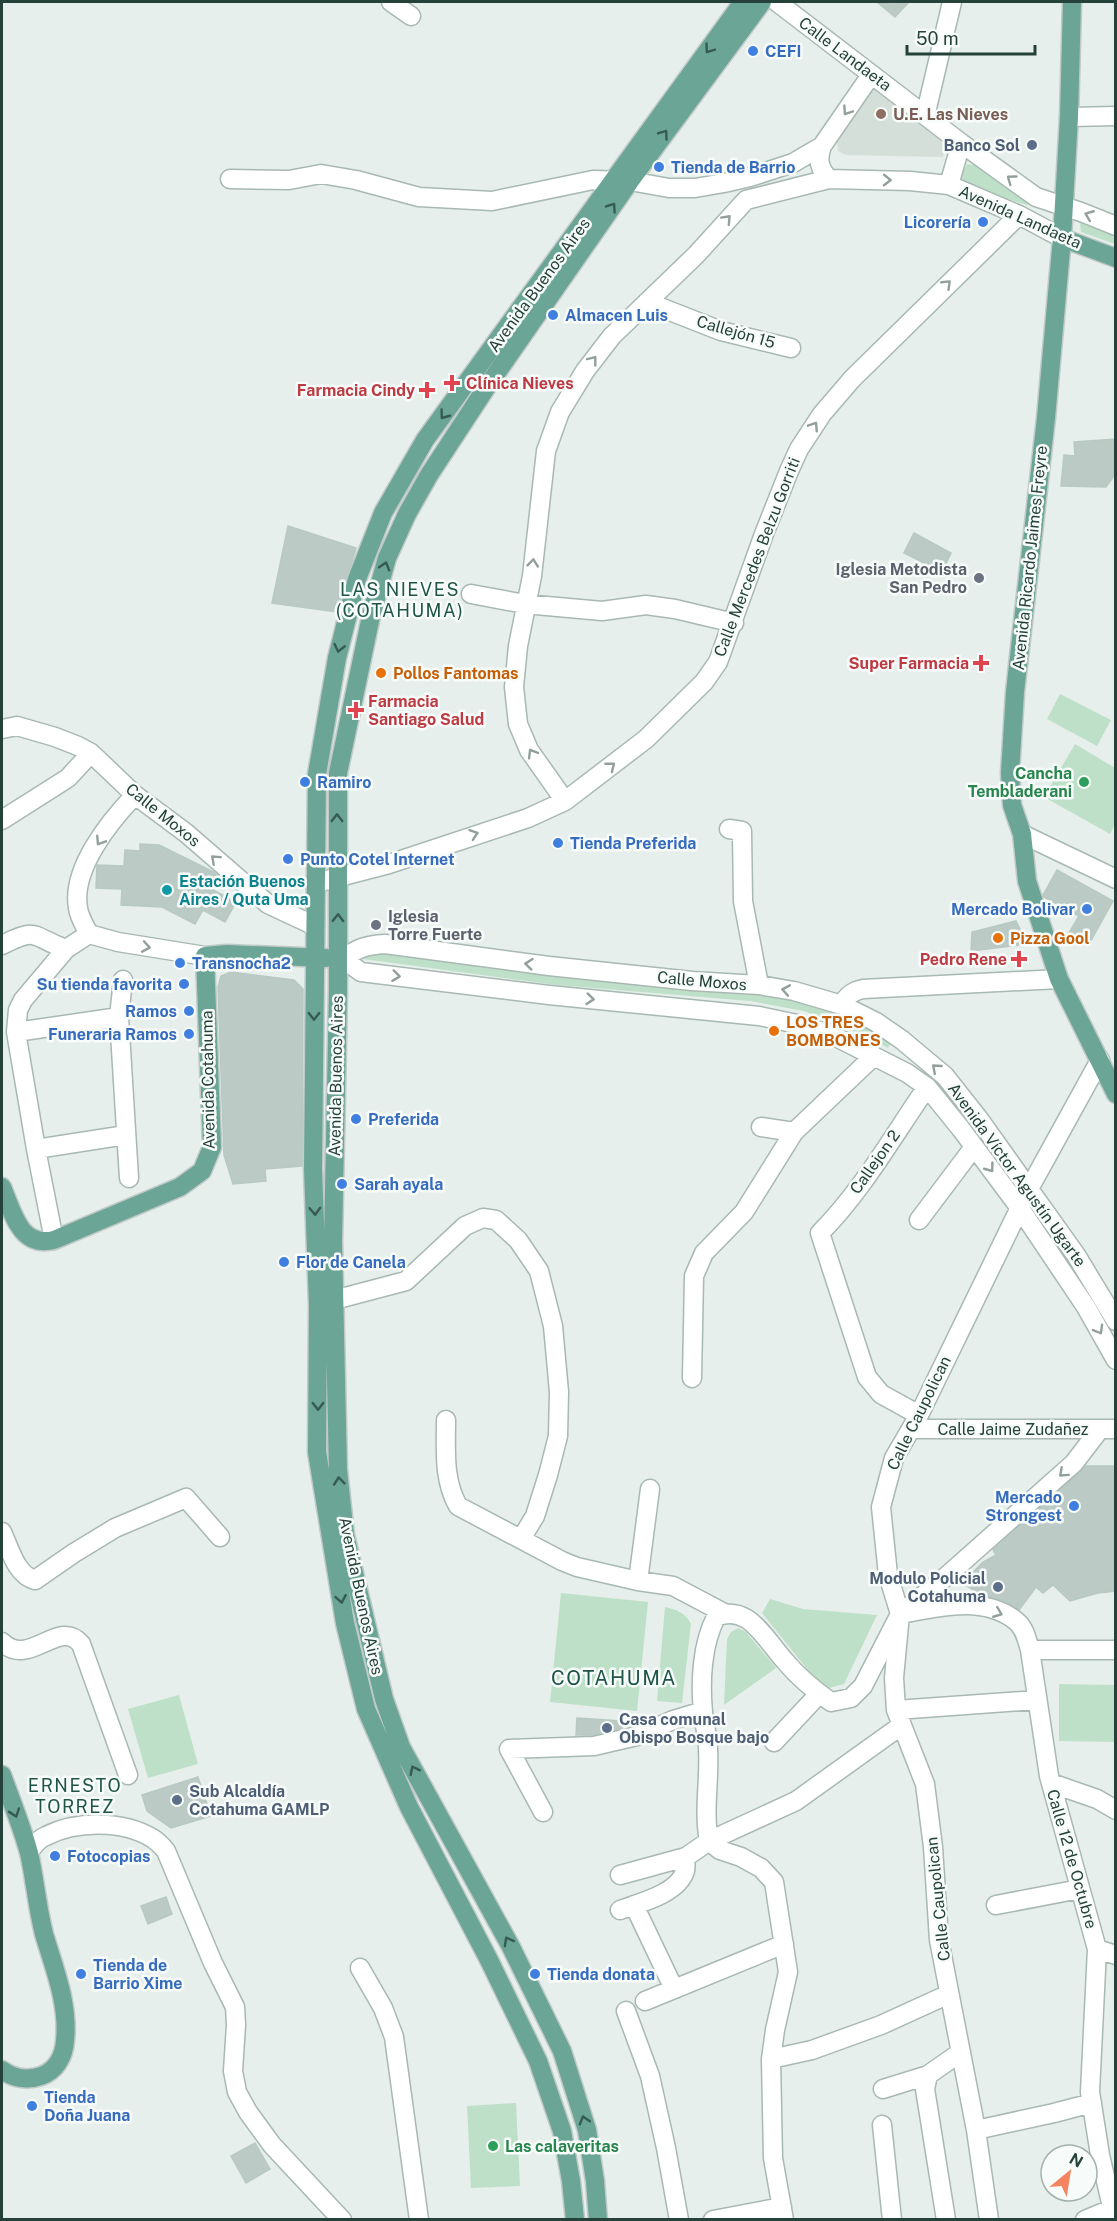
<svg xmlns="http://www.w3.org/2000/svg" width="1117" height="2221" font-family="'Public Sans',sans-serif">
  <style>
    .built { fill: #d4dfda }
    .green { fill: #bfe0c8 }
    .building { fill: #bbcac4; stroke: #b8c9c2; stroke-width: 1.5 }
    .lines { fill: none; stroke-linecap: round; stroke-linejoin: round }
    .minor-casing { stroke: #a8b8b2; stroke-width: 21 }
    .major-casing { stroke: #c2cac8; stroke-width: 21 }
    .minor { stroke: #fff; stroke-width: 18 }
    .major { stroke: #6aa596; stroke-width: 18 }
    .oneway { stroke: #365b51 }
    .oneway2 { stroke: #92a09c }
    .shop-dot { fill: #3f7fe0; stroke: #f7fbf9; stroke-width: 2 }
    .education-dot { fill: #8d6e63; stroke: #f7fbf9; stroke-width: 2 }
    .service-dot { fill: #5c6f8a; stroke: #f7fbf9; stroke-width: 2 }
    .health-dot { fill: #e0444e; stroke: #f7fbf9; stroke-width: 2 }
    .worship-dot { fill: #6b7280; stroke: #f7fbf9; stroke-width: 2 }
    .food-dot { fill: #e8710a; stroke: #f7fbf9; stroke-width: 2 }
    .leisure-dot { fill: #2e9e5b; stroke: #f7fbf9; stroke-width: 2 }
    .culture-dot { fill: #0f9aa8; stroke: #f7fbf9; stroke-width: 2 }
    .labels { text-anchor: middle; dominant-baseline: central; stroke-width: 5; stroke-linejoin: round; paint-order: stroke }
    .shop-label { font-size: 16px; font-weight: bold; fill: #366cbe; stroke: #f7fbf9; text-anchor: start }
    .street-label { font-size: 16px; fill: #24423a; stroke: #f7fbf9 }
    .education-label { font-size: 16px; font-weight: bold; fill: #785e54; stroke: #f7fbf9; text-anchor: start }
    .service-label { font-size: 16px; font-weight: bold; fill: #4e5e75; stroke: #f7fbf9; text-anchor: end }
    .health-label { font-size: 16px; font-weight: bold; fill: #be3a42; stroke: #f7fbf9; text-anchor: end }
    .worship-label { font-size: 16px; font-weight: bold; fill: #5b616d; stroke: #f7fbf9; text-anchor: end }
    .food-label { font-size: 16px; font-weight: bold; fill: #c56008; stroke: #f7fbf9; text-anchor: start }
    .leisure-label { font-size: 16px; font-weight: bold; fill: #27864d; stroke: #f7fbf9; text-anchor: end }
    .culture-label { font-size: 16px; font-weight: bold; fill: #0d838f; stroke: #f7fbf9; text-anchor: start }
    .neighbourhood-label { font-size: 18px; letter-spacing: 1.5px; fill: #1f5548; stroke: #f7fbf9 }
    .quarter-label { font-size: 20px; letter-spacing: 1.5px; fill: #1f5548; stroke: #f7fbf9 }
  </style>
  <rect width="100%" height="100%" fill="#e6efeb"/>
  <!-- built -->
  <path class="built" d="M873,88L946,144L943,157L846,155L838,151L837,140Z"/>
  <!-- green -->
  <path class="green" d="M967,164L975,165L1002,185L1029,200L1030,203L1027,205L965,186L961,175Z
    M1080,223L1115,236V244L1081,232Z
    M1060,694L1111,720L1097,746L1047,719Z
    M1075,744L1115,768V824L1110,834L1044,797Z
    M364,950L560,976L756,993L808,1002L846,1015L892,1041L888,1048L843,1026L804,1011L750,1001L557,985L363,959L362,957Z
    M561,1593L648,1602L637,1711L550,1702Z
    M770,1599L803,1609L877,1615L844,1684L829,1688L819,1684L762,1613Z
    M665,1607C677,1610 685,1612 691,1624L682,1703L657,1701Z
    M738,1628L746,1632L776,1668L724,1705L727,1639L731,1632Z
    M1059,1684L1115,1685V1742L1059,1741Z
    M179,1695L198,1764L148,1778L128,1709Z
    M516,2103L520,2186L471,2188L467,2106Z"/>
  <!-- building -->
  <path class="building" d="M877,2H909L895,17Z
    M1116,439V473L1106,487L1061,486L1064,455L1075,456L1074,442Z
    M288,526L356,548L337,612L272,603Z
    M914,533L951,553L942,572L904,553Z
    M140,844L159,845L214,872L219,877L213,890L236,902L225,922L203,910L195,924L162,907L121,905L122,889L96,888L97,865L124,866L125,850L140,851Z
    M1057,870L1113,901L1089,944L1069,933L1079,916L1044,897L1043,895Z
    M1016,921L1027,944L971,951L972,932Z
    M231,972L294,980L303,989L302,1166L265,1169L266,1181L233,1184L224,1155L218,987L221,976Z
    M1086,1466H1116V1591L1098,1593L1070,1601L1053,1585L1043,1593L1036,1587L1019,1610L1007,1602L982,1595L962,1583L983,1562L996,1555L993,1550Z
    M577,1718L621,1721L622,1728L593,1735H576Z
    M198,1777L211,1816L171,1828L147,1811L142,1795Z
    M166,1897L172,1914L148,1924L141,1906Z
    M255,2143L270,2169L246,2183L231,2156Z"/>
  <g class="lines">
    <!-- minor casing -->
    <g class="minor-casing">
      <path id="minor" d="M391,2L411,16
        M777,2L961,143L1036,197L1081,212L1116,226
        M924,113L927,108L952,2
        M1069,117L1116,116
        M230,179L289,180L321,174L356,180L419,197L492,201L593,180L630,181L669,188H695L724,183L750,177L793,163L822,146
        M829,179C819,169 817,159 822,146L871,75
        M949,185L961,143
        M647,302L721,331L791,348
        M471,594L525,604L602,611L646,605L675,609L734,623
        M2,729L17,726L55,737L78,746L91,753L135,795L186,833L268,904L315,926
        M565,801L529,750L518,724L514,687L518,646L532,576L546,451L560,412L585,371L612,336L696,255L746,200L829,179L910,181L949,185L1019,215L1062,238
        M2,820L68,778L91,753
        M729,829L742,831L743,901L759,985
        M1022,834L1116,879
        M316,883L389,864L528,818L565,801L646,739L704,682L718,662L764,534L789,471L799,449L822,414L852,379L1019,215
        M89,934C85,926 79,917 78,908C71,869 110,821 135,795
        M2,945C40,926 31,937 66,949
        M338,958L343,959L361,972L549,995L759,1016L797,1024L830,1034L907,1073L927,1087L961,1129L1019,1207L1086,1307L1116,1360
        M343,959C357,948 367,945 385,944L549,966L692,981L759,985L794,991L842,1005L876,1022L902,1040L945,1076L979,1119L1076,1255L1116,1321
        M123,980L119,1017L129,1178
        M842,1005C847,995 853,991 863,989L1059,979
        M16,1032L119,1017
        M761,1127L794,1132
        M36,1149L126,1135
        M919,1220L974,1147
        M54,1240L36,1149L16,1032L18,1010L23,1000L66,949L89,934L118,942L205,956
        M334,1300L406,1281L465,1226L483,1218L496,1220L518,1240L539,1271L553,1326L559,1392L558,1436L548,1475L535,1516L521,1539
        M692,1378L694,1276L704,1253L744,1212L794,1132L874,1056
        M919,1415L881,1394L867,1377L820,1233C862,1191 893,1136 927,1087
        M446,1420C446,1451 443,1479 458,1506L562,1561L577,1567L638,1581L673,1586L724,1613
        M911,1429H1116
        M2,1532C10,1549 16,1575 35,1580L74,1553L115,1528L186,1498L220,1537
        M638,1581L650,1489
        M901,1614C938,1607 984,1595 1016,1621C1025,1628 1027,1640 1030,1650L1049,1776L1097,1949L1090,2092L1100,2155L1115,2220
        M2,1642C29,1669 59,1617 81,1644L128,1775
        M1030,1650H1116
        M896,1710L1037,1700
        M774,1742L819,1694
        M1051,1783L1097,1799L1116,1810
        M543,1812L509,1749L594,1746L637,1736L673,1720L703,1711
        M29,1852C33,1846 38,1839 46,1836C76,1821 122,1820 152,1838C157,1841 162,1846 166,1851L213,1963L235,2007L236,2025L233,2071L237,2092L248,2112L272,2145L342,2220
        M620,1875L686,1857L709,1841L796,1801L902,1725
        M634,1905L674,1989
        M996,1905L1080,1889
        M620,1910C639,1903 678,1894 685,1871C686,1867 685,1861 686,1857
        M1097,1949L1116,1955
        M360,1968L383,2008L394,2037L419,2220
        M645,2001L784,1944
        M626,2011L650,2076L666,2148L679,2220
        M771,2059L812,2050L881,2025L949,1994
        M928,2075L925,2089L946,2220
        M883,2089L928,2075L961,2052
        M882,2125L892,2220
        M976,2130L1054,2113L1092,2103
        M713,2220L782,2207
        M784,2220L773,2158L771,2059L775,2030L788,1972L774,1882L761,1868L741,1857L720,1850L709,1841C703,1810 710,1780 708,1749C708,1736 704,1724 703,1712C700,1681 702,1644 716,1617C727,1612 737,1613 747,1619C762,1629 773,1648 785,1661C798,1677 814,1690 831,1702L851,1698L863,1686L900,1614L941,1581L1074,1463L1100,1429
        M989,2220L976,2130L939,1940L933,1847L925,1784L896,1710L894,1678L900,1614L888,1575L881,1507L894,1458L919,1415L1029,1189L1100,1060
        M1085,2220L1116,2207"/>
    </g>
    <!-- major casing -->
    <g class="major-casing">
      <path id="major" d="M1072,2L1069,117L1062,238L1046,418L1015,692L1010,773L1012,805L1022,834L1027,881L1059,979L1116,1094
        M1062,238L1116,258
        M2,1187C13,1213 20,1248 54,1240L180,1187L202,1171L212,1147L205,956L227,954L326,958
        M2,1775C11,1800 22,1827 29,1853C35,1879 37,1907 44,1934C54,1968 69,2004 65,2041C64,2056 56,2071 41,2076C27,2081 13,2078 2,2070
        M575,2220L571,2181L562,2131L538,2061L489,1960L409,1807L366,1709L345,1623L317,1452L318,1305L313,1169L317,774L337,658L357,579L383,513L425,440L743,2
        M598,2220L595,2181L587,2130L562,2051L511,1947L401,1747L384,1699L345,1535L338,1470L333,1242L338,989V773L371,616L387,558L407,514L429,475L486,388L630,181L762,2"/>
    </g>
    <!-- minor -->
    <use href="#minor" class="minor"/>
    <!-- major -->
    <use href="#major" class="major"/>
  </g>
  <!-- one-way arrows -->
  <defs><path id="oneway-chevron" d="M-2-3.5L2.5 0L-2 3.5" fill="none" stroke-width="1.6" stroke-linecap="round" stroke-linejoin="round" transform="scale(1.5)"/></defs>
  <g class="oneway">
    <use href="#oneway-chevron" transform="translate(709 49) rotate(126)"/>
    <use href="#oneway-chevron" transform="translate(664 134) rotate(-54)"/>
    <use href="#oneway-chevron" transform="translate(612 207) rotate(-55)"/>
    <use href="#oneway-chevron" transform="translate(444 415) rotate(127)"/>
    <use href="#oneway-chevron" transform="translate(385 566) rotate(-73)"/>
    <use href="#oneway-chevron" transform="translate(339 648) rotate(103)"/>
    <use href="#oneway-chevron" transform="translate(337 818) rotate(-90)"/>
    <use href="#oneway-chevron" transform="translate(338 918) rotate(-89)"/>
    <use href="#oneway-chevron" transform="translate(314 1016) rotate(90)"/>
    <use href="#oneway-chevron" transform="translate(315 1211) rotate(88)"/>
    <use href="#oneway-chevron" transform="translate(318 1406) rotate(90)"/>
    <use href="#oneway-chevron" transform="translate(339 1481) rotate(-96)"/>
    <use href="#oneway-chevron" transform="translate(341 1599) rotate(80)"/>
    <use href="#oneway-chevron" transform="translate(414 1770) rotate(-117)"/>
    <use href="#oneway-chevron" transform="translate(15 1813) rotate(71)"/>
    <use href="#oneway-chevron" transform="translate(508 1941) rotate(-119)"/>
    <use href="#oneway-chevron" transform="translate(584 2120) rotate(-107)"/>
  </g>
  <g class="oneway2">
    <use href="#oneway-chevron" transform="translate(847 111) rotate(124)"/>
    <use href="#oneway-chevron" transform="translate(1011 179) rotate(-144)"/>
    <use href="#oneway-chevron" transform="translate(887 180) rotate(1)"/>
    <use href="#oneway-chevron" transform="translate(1089 215) rotate(-158)"/>
    <use href="#oneway-chevron" transform="translate(727 219) rotate(-47)"/>
    <use href="#oneway-chevron" transform="translate(947 284) rotate(-44)"/>
    <use href="#oneway-chevron" transform="translate(593 360) rotate(-52)"/>
    <use href="#oneway-chevron" transform="translate(814 426) rotate(-57)"/>
    <use href="#oneway-chevron" transform="translate(533 563) rotate(-84)"/>
    <use href="#oneway-chevron" transform="translate(532 753) rotate(-121)"/>
    <use href="#oneway-chevron" transform="translate(611 766) rotate(-38)"/>
    <use href="#oneway-chevron" transform="translate(474 834) rotate(-19)"/>
    <use href="#oneway-chevron" transform="translate(100 841) rotate(123)"/>
    <use href="#oneway-chevron" transform="translate(215 859) rotate(-138)"/>
    <use href="#oneway-chevron" transform="translate(146 947) rotate(10)"/>
    <use href="#oneway-chevron" transform="translate(529 964) rotate(-174)"/>
    <use href="#oneway-chevron" transform="translate(396 976) rotate(7)"/>
    <use href="#oneway-chevron" transform="translate(786 990) rotate(-170)"/>
    <use href="#oneway-chevron" transform="translate(590 999) rotate(6)"/>
    <use href="#oneway-chevron" transform="translate(936 1068) rotate(-139)"/>
    <use href="#oneway-chevron" transform="translate(990 1168) rotate(53)"/>
    <use href="#oneway-chevron" transform="translate(1099 1330) rotate(60)"/>
    <use href="#oneway-chevron" transform="translate(1063 1473) rotate(138)"/>
    <use href="#oneway-chevron" transform="translate(998 1613) rotate(22)"/>
  </g>
  <!-- markers -->
  <g class="shop-dot">
    <circle cx="753" cy="51" r="6"/>
    <circle cx="659" cy="167" r="6"/>
    <circle cx="983" cy="222" r="6"/>
    <circle cx="553" cy="315" r="6"/>
    <circle cx="305" cy="782" r="6"/>
    <circle cx="558" cy="843" r="6"/>
    <circle cx="288" cy="859" r="6"/>
    <circle cx="1087" cy="909" r="6"/>
    <circle cx="180" cy="963" r="6"/>
    <circle cx="184" cy="984" r="6"/>
    <circle cx="189" cy="1011" r="6"/>
    <circle cx="189" cy="1034" r="6"/>
    <circle cx="356" cy="1119" r="6"/>
    <circle cx="342" cy="1184" r="6"/>
    <circle cx="284" cy="1262" r="6"/>
    <circle cx="1074" cy="1506" r="6"/>
    <circle cx="55" cy="1856" r="6"/>
    <circle cx="81" cy="1974" r="6"/>
    <circle cx="535" cy="1974" r="6"/>
    <circle cx="32" cy="2106" r="6"/>
  </g>
  <circle class="education-dot" cx="881" cy="114" r="6"/>
  <g class="service-dot">
    <circle cx="1032" cy="145" r="6"/>
    <circle cx="998" cy="1587" r="6"/>
    <circle cx="607" cy="1728" r="6"/>
    <circle cx="177" cy="1800" r="6"/>
  </g>
  <g class="health-dot">
    <path d="M449 374h6v6h6v6h-6v6h-6v-6h-6v-6h6z"/>
    <path d="M424 381h6v6h6v6h-6v6h-6v-6h-6v-6h6z"/>
    <path d="M978 654h6v6h6v6h-6v6h-6v-6h-6v-6h6z"/>
    <path d="M353 701h6v6h6v6h-6v6h-6v-6h-6v-6h6z"/>
    <path d="M1016 950h6v6h6v6h-6v6h-6v-6h-6v-6h6z"/>
  </g>
  <g class="worship-dot">
    <circle cx="979" cy="578" r="6"/>
    <circle cx="376" cy="925" r="6"/>
  </g>
  <g class="food-dot">
    <circle cx="381" cy="673" r="6"/>
    <circle cx="998" cy="938" r="6"/>
    <circle cx="774" cy="1031" r="6"/>
  </g>
  <g class="leisure-dot">
    <circle cx="1084" cy="782" r="6"/>
    <circle cx="493" cy="2146" r="6"/>
  </g>
  <circle class="culture-dot" cx="167" cy="890" r="6"/>
  <g class="labels">
    <!-- shop labels -->
    <g class="shop-label">
      <text x="765" y="51">CEFI</text>
      <text x="671" y="167">Tienda de Barrio</text>
      <text x="971" y="222" text-anchor="end">Licorería</text>
      <text x="565" y="315">Almacen Luis</text>
      <text x="317" y="782">Ramiro</text>
      <text x="570" y="843">Tienda Preferida</text>
      <text x="300" y="859">Punto Cotel Internet</text>
      <text x="1075" y="909" text-anchor="end">Mercado Bolivar</text>
      <text x="192" y="963">Transnocha2</text>
      <text x="172" y="984" text-anchor="end">Su tienda favorita</text>
      <text x="177" y="1011" text-anchor="end">Ramos</text>
      <text x="177" y="1034" text-anchor="end">Funeraria Ramos</text>
      <text x="368" y="1119">Preferida</text>
      <text x="354" y="1184">Sarah ayala</text>
      <text x="296" y="1262">Flor de Canela</text>
      <text x="1062" y="1497" text-anchor="end">Mercado<tspan x="1062" dy="18">Strongest</tspan></text>
      <text x="67" y="1856">Fotocopias</text>
      <text x="93" y="1965">Tienda de<tspan x="93" dy="18">Barrio Xime</tspan></text>
      <text x="547" y="1974">Tienda donata</text>
      <text x="44" y="2097">Tienda<tspan x="44" dy="18">Doña Juana</tspan></text>
    </g>
    <!-- street labels -->
    <g class="street-label">
      <text transform="translate(845 54) rotate(37)">Calle Landaeta</text>
      <text transform="translate(1020 217) rotate(24)">Avenida Landaeta</text>
      <text transform="translate(539 285) rotate(-54)">Avenida Buenos Aires</text>
      <text transform="translate(736 332) rotate(16)">Callejón 15</text>
      <text transform="translate(757 557) rotate(-69)">Calle Mercedes Belzu Gorriti</text>
      <text transform="translate(1030 558) rotate(-84)">Avenida Ricardo Jaimes Freyre</text>
      <text transform="translate(163 815) rotate(39)">Calle Moxos</text>
      <text transform="translate(702 981) rotate(5)">Calle Moxos</text>
      <text transform="translate(336 1076) rotate(-89)">Avenida Buenos Aires</text>
      <text transform="translate(208 1080) rotate(-91)">Avenida Cotahuma</text>
      <text transform="translate(875 1162) rotate(-55)">Callejon 2</text>
      <text transform="translate(1017 1175) rotate(54)">Avenida Víctor Agustín Ugarte</text>
      <text transform="translate(919 1413) rotate(-64)">Calle Caupolican</text>
      <text x="1013" y="1429">Calle Jaime Zudañez</text>
      <text transform="translate(361 1596) rotate(78)">Avenida Buenos Aires</text>
      <text transform="translate(1072 1859) rotate(74)">Calle 12 de Octubre</text>
      <text transform="translate(938 1899) rotate(-96)">Calle Caupolican</text>
    </g>
    <!-- education labels -->
    <g class="education-label">
      <text x="893" y="114">U.E. Las Nieves</text>
    </g>
    <!-- service labels -->
    <g class="service-label">
      <text x="1020" y="145">Banco Sol</text>
      <text x="986" y="1578">Modulo Policial<tspan x="986" dy="18">Cotahuma</tspan></text>
      <text x="619" y="1719" text-anchor="start">Casa comunal<tspan x="619" dy="18">Obispo Bosque bajo</tspan></text>
      <text x="189" y="1791" text-anchor="start">Sub Alcaldía<tspan x="189" dy="18">Cotahuma GAMLP</tspan></text>
    </g>
    <!-- health labels -->
    <g class="health-label">
      <text x="466" y="383" text-anchor="start">Clínica Nieves</text>
      <text x="415" y="390">Farmacia Cindy</text>
      <text x="969" y="663">Super Farmacia</text>
      <text x="368" y="701" text-anchor="start">Farmacia<tspan x="368" dy="18">Santiago Salud</tspan></text>
      <text x="1007" y="959">Pedro Rene</text>
    </g>
    <!-- worship labels -->
    <g class="worship-label">
      <text x="967" y="569">Iglesia Metodista<tspan x="967" dy="18">San Pedro</tspan></text>
      <text x="388" y="916" text-anchor="start">Iglesia<tspan x="388" dy="18">Torre Fuerte</tspan></text>
    </g>
    <!-- food labels -->
    <g class="food-label">
      <text x="393" y="673">Pollos Fantomas</text>
      <text x="1010" y="938">Pizza Gool</text>
      <text x="786" y="1022">LOS TRES<tspan x="786" dy="18">BOMBONES</tspan></text>
    </g>
    <!-- leisure labels -->
    <g class="leisure-label">
      <text x="1072" y="773">Cancha<tspan x="1072" dy="18">Tembladerani</tspan></text>
      <text x="505" y="2146" text-anchor="start">Las calaveritas</text>
    </g>
    <!-- culture labels -->
    <g class="culture-label">
      <text x="179" y="881">Estación Buenos<tspan x="179" dy="18">Aires / Quta Uma</tspan></text>
    </g>
    <!-- neighbourhood labels -->
    <g class="neighbourhood-label">
      <text x="400" y="589">LAS NIEVES<tspan x="400" dy="21">(COTAHUMA)</tspan></text>
      <text x="75" y="1785">ERNESTO<tspan x="75" dy="21">TORREZ</tspan></text>
    </g>
    <!-- quarter labels -->
    <g class="quarter-label">
      <text x="614" y="1678">COTAHUMA</text>
    </g>
  </g>
  <!-- border -->
  <rect width="1117" height="2221" fill="none" stroke="#24423a" stroke-width="6"/>
  <!-- north arrow -->
  <g transform="translate(1069 2173) rotate(30)"><circle r="28" fill="#f7fbf9" stroke="#a3b1ad" stroke-width="1.5"/>
  <path d="M0-4.5L10 22L0 15L-10 22Z" fill="#f4845f"/>
  <text y="-9" font-size="16" font-weight="bold" text-anchor="middle" fill="#24423a">N</text>
  </g>
  <!-- scale -->
  <path d="M907 45v9h128v-9" fill="none" stroke="#24423a" stroke-width="3"/>
  <text x="916" y="45" font-size="18" fill="#24423a" stroke="#f7fbf9" stroke-width="4.5" paint-order="stroke">50 m</text>
</svg>
